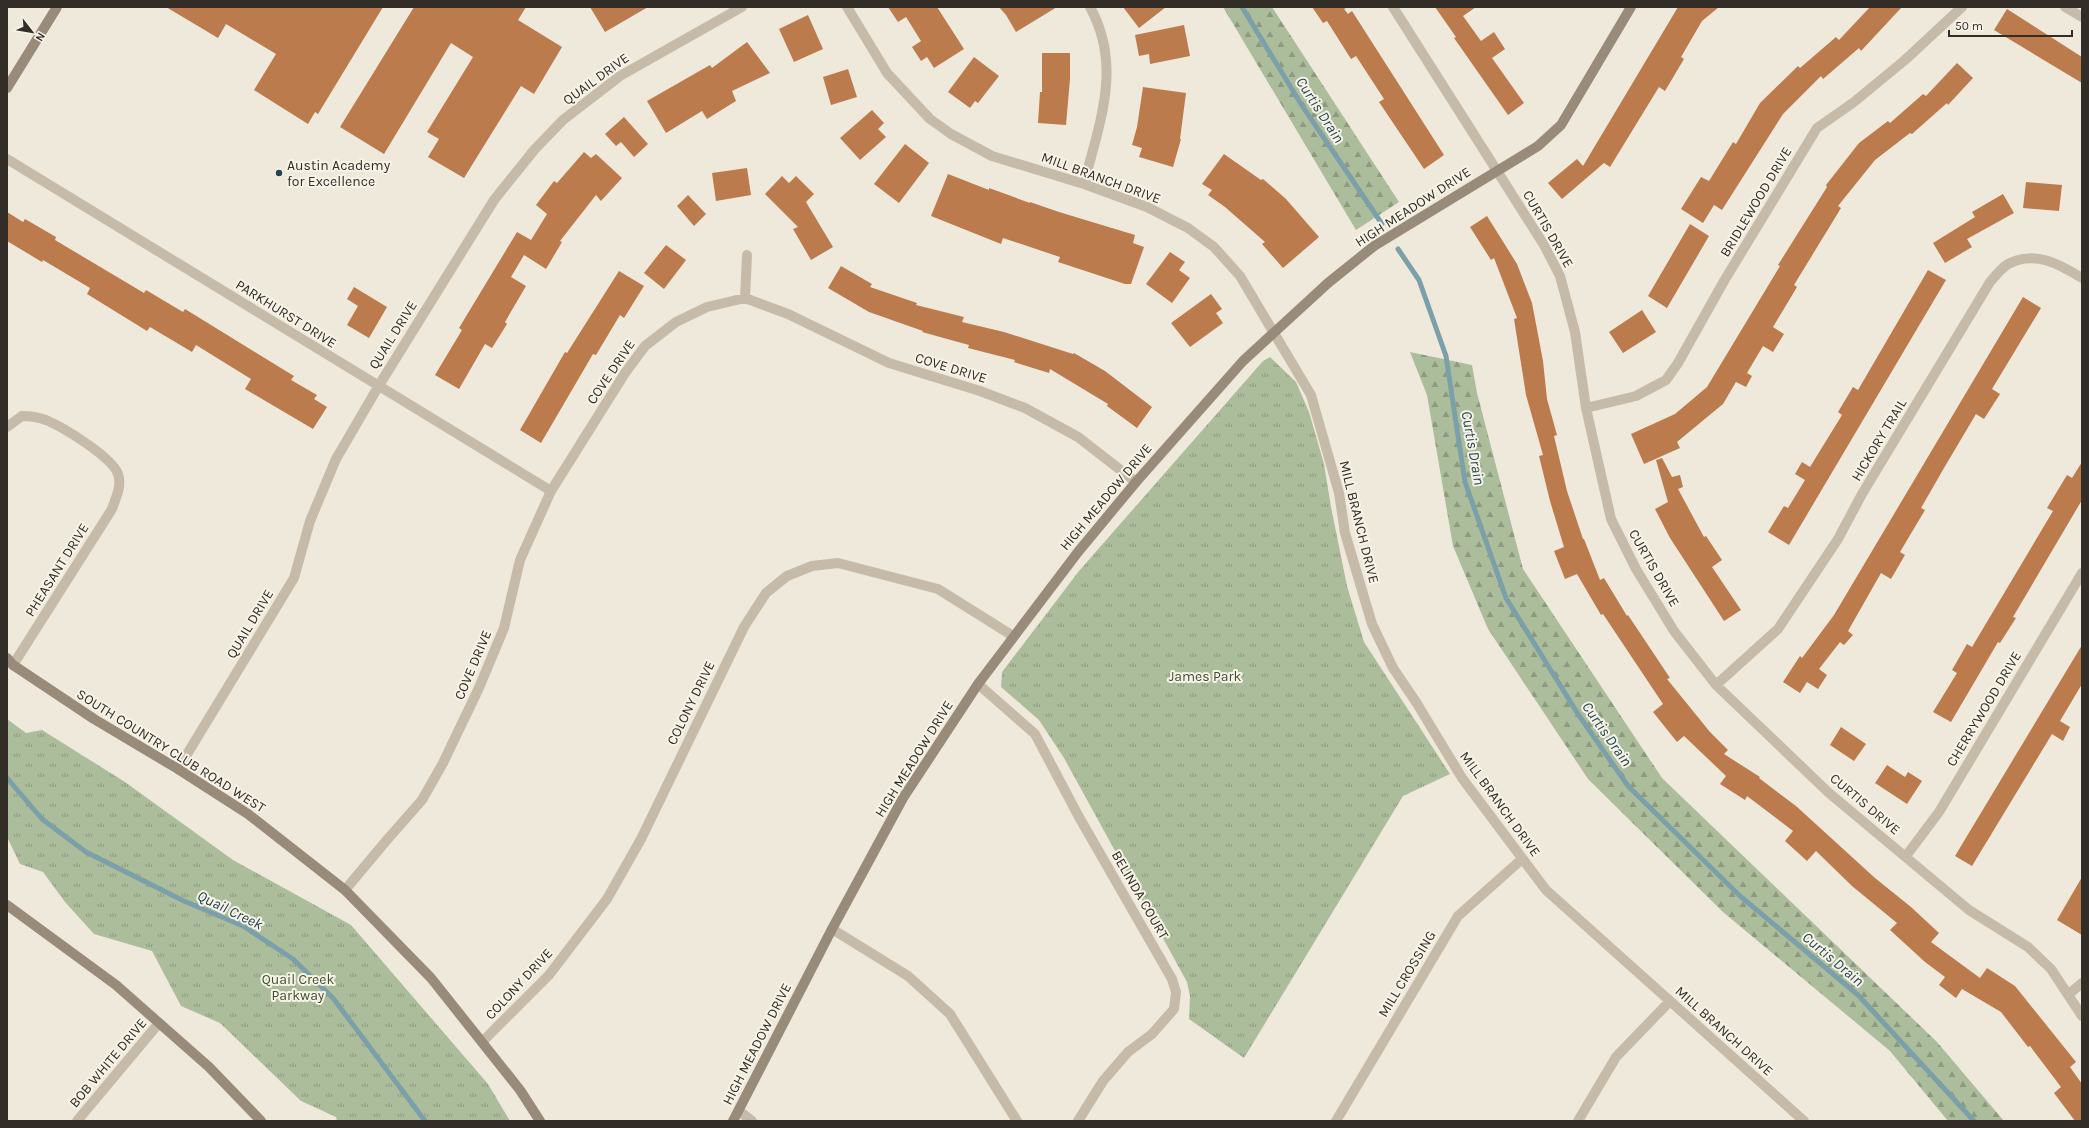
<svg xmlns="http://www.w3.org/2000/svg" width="2089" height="1128" font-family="Karla,sans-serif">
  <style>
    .grass { fill: url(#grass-tufts) }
    .forest { fill: url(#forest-firs) }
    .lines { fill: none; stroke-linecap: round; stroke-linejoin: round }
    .stream { stroke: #7ca0a9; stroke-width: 5 }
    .building { fill: #bb7b4d }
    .street { stroke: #c6bba8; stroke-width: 10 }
    .secondary { stroke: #998b7a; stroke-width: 10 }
    .poi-dot { fill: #214651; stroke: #f7f3e7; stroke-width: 1.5 }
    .labels { text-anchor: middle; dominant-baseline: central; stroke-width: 4; stroke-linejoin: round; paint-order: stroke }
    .street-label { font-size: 14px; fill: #332d28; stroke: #f7f3e7 }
    .poi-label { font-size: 14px; fill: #332d28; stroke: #f7f3e7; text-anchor: start }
    .park-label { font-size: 14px; fill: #3d4f2e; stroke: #f7f3e7 }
    .water-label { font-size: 15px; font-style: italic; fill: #214651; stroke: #f7f3e7 }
  </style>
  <defs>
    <pattern id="grass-tufts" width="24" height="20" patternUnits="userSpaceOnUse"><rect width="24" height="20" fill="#acbd9c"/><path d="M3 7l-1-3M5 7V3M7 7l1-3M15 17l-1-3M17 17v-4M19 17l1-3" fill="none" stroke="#8d9a7f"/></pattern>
    <pattern id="forest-firs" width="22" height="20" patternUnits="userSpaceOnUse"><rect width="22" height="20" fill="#acbd9c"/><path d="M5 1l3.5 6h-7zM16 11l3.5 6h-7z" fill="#8d9a7f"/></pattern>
  </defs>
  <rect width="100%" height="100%" fill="#efe9db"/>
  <!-- grass -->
  <path class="grass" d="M1270,357L1296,382L1309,412L1324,464L1331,507L1347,586L1364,642L1450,774L1403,796L1244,1058L1189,1019L1190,996L1187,982L1064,758L1039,720L1001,687L1002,672L1079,571L1263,361Z
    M7,719L26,733L42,730L125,782L233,860L351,925L488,1084L510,1121H337L336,1117L301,1101L220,1023L181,1006L152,951L94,934L65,902L43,872L20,864L7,837Z"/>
  <!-- forest -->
  <path class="forest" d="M1223,7H1272L1399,202L1356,230Z
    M1410,352L1472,365L1477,393L1523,569L1662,778L1937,1042L2004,1121H1948L1890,1051L1723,912L1588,779L1488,629L1453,546L1427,395Z"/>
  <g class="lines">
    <!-- stream -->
    <path class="stream" d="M1242,7L1301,104L1382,224
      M1398,249L1419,280L1446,356L1465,482L1506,598L1578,714L1628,786L1740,896L1858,995L1974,1121
      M7,778L42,819L86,852L184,901L243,926L293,959L333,998L425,1121"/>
  </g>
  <!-- building -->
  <path class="building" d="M166,7H383L318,114L315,112L308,124L254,90L276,54L226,24L218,38Z
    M414,7H526L518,20L562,47L534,94L521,86L464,178L428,157L439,139L427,132L473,57L451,43L384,154L340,127Z
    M590,7H648L605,32Z
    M888,7H937L964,49L934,68L927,57L921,61L912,47L921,41L906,17L898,22Z
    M999,7H1057L1016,32L1006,15Z
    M1123,7H1166L1139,28Z
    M1312,7H1348L1344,9L1348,14L1352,11L1444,155L1424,169L1379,102L1384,99L1356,56L1351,59L1327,21L1323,23Z
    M1435,7H1476L1463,16L1481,41L1494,32L1505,49L1492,58L1524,103L1508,115L1454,38L1456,37Z
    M1678,7H1719L1702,21L1681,57L1684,59L1665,91L1659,87L1610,167L1604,163L1562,199L1548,183L1577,159L1583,166Z
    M1870,7H1902L1861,51L1859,48L1823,79L1821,76L1783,114L1722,210L1714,205L1703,223L1681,209L1701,177L1709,181L1733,142L1736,144L1760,103L1798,66L1800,68L1836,37L1839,40Z
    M2007,9L2082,57V83L1994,30Z
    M808,15L823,49L794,62L779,29Z
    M1184,25L1190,56L1150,64L1149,54L1139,56L1135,35Z
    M747,42L770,73L732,91L736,101L707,119L702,111L666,133L647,101L710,65L712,68Z
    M1042,53H1070V79L1066,125L1038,123L1040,92H1042Z
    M974,57L999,76L978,103L975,101L970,108L948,92Z
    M1957,63L1973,78L1948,105L1947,103L1912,134L1910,133L1875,160L1838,206L1841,208L1794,285L1797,287L1773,327L1784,334L1773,352L1763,346L1747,373L1752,376L1746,387L1736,382L1723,404L1677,442L1680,448L1644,464L1631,434L1675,414L1707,387L1780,266L1778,265L1827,187L1826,185L1859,143L1888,121L1890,123L1923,94L1926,96Z
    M848,69L857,97L831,105L823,77Z
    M1143,87L1186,93L1180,139H1181L1173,167L1139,157L1142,148L1132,145L1137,127Z
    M872,110L884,123L878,129L886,137L860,160L840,138Z
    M624,117L648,144L634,157L621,142L616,146L605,134Z
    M905,144L929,163L899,203L874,184Z
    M584,152L591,158L596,154L622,178L601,201L596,195L560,241L562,242L546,269L524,255L511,277L526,286L505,322L507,324L492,348L485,344L459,389L435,375L462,330L459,328L517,232L531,240L547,214L536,205L554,181L557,183Z
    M1224,154L1261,180L1263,179L1286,199L1319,237L1283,268L1262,244L1265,242L1225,207L1208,195L1212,190L1202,184Z
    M747,168L751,195L716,201L712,173Z
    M948,174L989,190V188L1030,203V202L1059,212L1135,235L1133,243L1144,247L1131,284H1125L1058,262L1060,257L1003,238L1001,244L931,216Z
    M782,176L789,183L796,176L814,194L806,202L833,247L811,260L793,229L798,227L765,194Z
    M2026,182L2062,185L2059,211L2023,208Z
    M2003,194L2014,213L1967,239L1972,247L1945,263L1933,243L1975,217L1972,212Z
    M688,195L706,214L694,226L677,206Z
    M7,212L23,222L25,219L56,237L55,240L144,293L146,290L183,312L185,309L294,376L291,380L317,395L314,399L327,407L313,429L245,389L251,379L196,345L192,352L150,327L147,331L87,294L90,288L43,260L42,262L7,241Z
    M1487,216L1517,264L1532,303L1543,361L1547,399L1557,435L1554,436L1567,491L1583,539H1584L1600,580L1604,578L1627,616L1628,615L1670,678L1667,679L1710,732L1728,750L1724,754L1760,777L1759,778L1796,806L1875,878L1911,907L1939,933L1931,942L1980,978L1987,968L2015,986L2076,1062L2070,1067L2082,1084V1121H2075L2054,1093L2061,1087L2030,1046L2028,1047L2001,1012L1962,989L1956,998L1939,985L1945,977L1925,962L1890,930L1897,923L1852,886L1816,851L1807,861L1785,841L1793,831L1747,796L1745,800L1720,784L1726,776L1684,736L1677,742L1653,712L1663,704L1603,614L1601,615L1577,574L1565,579L1554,551L1564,547L1550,501L1539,456L1543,455L1526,395L1514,319L1517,318L1494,258L1491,260L1470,227Z
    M1690,224L1709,236L1667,308L1648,296Z
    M666,245L686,260L664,289L644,273Z
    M1170,252L1185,262L1179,270L1190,278L1172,303L1146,284Z
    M841,266L872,284L870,287L917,303L916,305L964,317L962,322L1004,332L1073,354L1074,353L1105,371L1152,407L1137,428L1107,406L1108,404L1050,369L1049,373L1014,362L1015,360L968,348L969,345L922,332L923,331L869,312L828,288Z
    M1928,270L1946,280L1789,545L1768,532L1784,506L1788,508L1805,480L1795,474L1802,462L1810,467L1842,415L1838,412L1853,387L1858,390Z
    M619,271L644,286L624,318L620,315L596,355L593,354L541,443L520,430L565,352L567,353Z
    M354,287L387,307L369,338L347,325L358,306L347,299Z
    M1211,294L1222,309L1216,313L1223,323L1190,347L1171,323Z
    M2023,297L2041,308L1992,389L2000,394L1984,419L1976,414L1944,468L1921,508L1925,510L1900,552L1905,555L1891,579L1881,573L1848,631L1853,635L1844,645L1840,642L1819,669L1827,675L1818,689L1807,682L1800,693L1783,682L1800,656L1802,658L1834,615Z
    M1642,310L1656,332L1623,353L1609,332Z
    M1662,458L1672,477L1680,475L1683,487L1678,489L1704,537L1706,536L1722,560L1712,567L1741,610L1724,621L1670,538L1655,509L1668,502L1656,460Z
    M2082,462V500L2013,617L2016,618L2000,643L1998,642L1951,722L1933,712L1957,673L1952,670L1967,644L1972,647L2053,511L2047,508L2067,475L2072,478Z
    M2082,645V684L2060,721L2070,727L2063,741L2052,734L1972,866L1955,856Z
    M1841,727L1866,744L1854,761L1830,745Z
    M1887,765L1905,777L1908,772L1922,781L1907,804L1875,783Z
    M2082,877V935L2057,920Z"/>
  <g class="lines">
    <!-- street -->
    <path class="street" d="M847,7L887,73L930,119L951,134L992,156L1084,184L1147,207L1188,228L1214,247L1240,276L1311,395L1339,493L1345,533L1372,624L1393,668L1416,702L1462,778L1546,890L1804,1121
      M1393,7L1544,245L1560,276L1575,332L1586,408L1611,519L1636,569L1674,631L1716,685L1829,793L1969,910L2028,947L2051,969L2082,1016
      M2065,7L2082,17
      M7,159L551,491
      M1084,184C1099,123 1123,67 1090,7
      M745,298L747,255
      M1586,408L1636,396L1666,380L1678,363L1724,281L1817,128L1854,102L1905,60L1962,7
      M7,427L22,416C31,416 38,417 46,420C63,427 112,457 118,474C122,486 116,497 112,509L13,665
      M978,684L1035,734L1079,817L1172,979L1176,992L1174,1009L1152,1034L1128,1052L1103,1081L1078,1121
      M1716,685L1778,629L1838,539L1862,494L1990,282C1995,276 2002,268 2008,264C2035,250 2059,264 2082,278
      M178,769L294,578L310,521L336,459L378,387L494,200L535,149L563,120L620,76L742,7
      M1906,856L1939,812L2082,573
      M345,890L386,841L422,800L443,763L478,690L504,628L520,560L551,491L625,373L645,346L676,322L707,307L745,298L788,314L889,363L980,391L1025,408L1078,437L1136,482
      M832,929L908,976L950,1014L1017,1121
      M2068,995L2082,983
      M482,1042L549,975L607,899L641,839L744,627L766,593L787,576L812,566L838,563L938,589L1013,636
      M739,1111L752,1121
      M77,1121L159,1023
      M1336,1121L1458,916L1522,859
      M1578,1121L1616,1057L1670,1001"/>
    <!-- secondary -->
    <path class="secondary" d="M7,88L57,7
      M7,658L13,665L94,719L178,769L248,814L345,890L431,978L520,1090L540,1121
      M7,905L116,985L209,1067L261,1121
      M733,1121L832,929L903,798L978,684L1078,552L1136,482L1243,361L1328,283L1374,246L1538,146L1561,125L1631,7"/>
  </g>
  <!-- markers -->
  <circle class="poi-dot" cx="279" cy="173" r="4"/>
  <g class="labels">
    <!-- street labels -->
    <g class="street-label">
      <text transform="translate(596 79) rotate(-36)">QUAIL DRIVE</text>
      <text transform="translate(1101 178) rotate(20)">MILL BRANCH DRIVE</text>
      <text transform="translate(1756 202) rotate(-59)">BRIDLEWOOD DRIVE</text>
      <text transform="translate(1413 207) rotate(-33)">HIGH MEADOW DRIVE</text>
      <text transform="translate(1548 229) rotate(60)">CURTIS DRIVE</text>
      <text transform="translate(286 314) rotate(32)">PARKHURST DRIVE</text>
      <text transform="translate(393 335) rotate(-58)">QUAIL DRIVE</text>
      <text transform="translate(951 368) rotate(17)">COVE DRIVE</text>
      <text transform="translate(611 372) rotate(-56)">COVE DRIVE</text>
      <text transform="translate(1879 440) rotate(-59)">HICKORY TRAIL</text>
      <text transform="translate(1106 497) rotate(-50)">HIGH MEADOW DRIVE</text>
      <text transform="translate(1359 522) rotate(76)">MILL BRANCH DRIVE</text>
      <text transform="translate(1654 568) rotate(60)">CURTIS DRIVE</text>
      <text transform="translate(57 570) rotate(-58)">PHEASANT DRIVE</text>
      <text transform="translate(250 624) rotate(-59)">QUAIL DRIVE</text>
      <text transform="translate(473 665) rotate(-67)">COVE DRIVE</text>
      <text transform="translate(691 703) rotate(-64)">COLONY DRIVE</text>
      <text transform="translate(1984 709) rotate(-59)">CHERRYWOOD DRIVE</text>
      <text transform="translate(171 751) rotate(32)">SOUTH COUNTRY CLUB ROAD WEST</text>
      <text transform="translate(914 759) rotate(-58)">HIGH MEADOW DRIVE</text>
      <text transform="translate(1500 804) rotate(54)">MILL BRANCH DRIVE</text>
      <text transform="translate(1865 804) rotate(40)">CURTIS DRIVE</text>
      <text transform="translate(1140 895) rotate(60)">BELINDA COURT</text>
      <text transform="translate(1407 974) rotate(-59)">MILL CROSSING</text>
      <text transform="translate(519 984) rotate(-47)">COLONY DRIVE</text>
      <text transform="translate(1724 1031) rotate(42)">MILL BRANCH DRIVE</text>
      <text transform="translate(757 1044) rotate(-63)">HIGH MEADOW DRIVE</text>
      <text transform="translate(108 1063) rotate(-50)">BOB WHITE DRIVE</text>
    </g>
    <!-- poi labels -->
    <g class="poi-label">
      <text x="287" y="165">Austin Academy<tspan x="287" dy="16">for Excellence</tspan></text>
    </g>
    <!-- park labels -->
    <g class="park-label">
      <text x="1205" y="676">James Park</text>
      <text x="298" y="979">Quail Creek<tspan x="298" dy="16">Parkway</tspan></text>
    </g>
    <!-- water labels -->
    <g class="water-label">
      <text transform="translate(1320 110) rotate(57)">Curtis Drain</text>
      <text transform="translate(1473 448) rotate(80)">Curtis Drain</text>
      <text transform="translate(1607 734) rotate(55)">Curtis Drain</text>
      <text transform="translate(230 910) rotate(26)">Quail Creek</text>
      <text transform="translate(1833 959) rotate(40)">Curtis Drain</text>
    </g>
  </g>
  <!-- border -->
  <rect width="2089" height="1128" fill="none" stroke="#332d28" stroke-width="16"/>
  <!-- north arrow -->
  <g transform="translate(32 32) rotate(121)" stroke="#f7f3e7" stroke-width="3" paint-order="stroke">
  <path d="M0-3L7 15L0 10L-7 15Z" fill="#332d28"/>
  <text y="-6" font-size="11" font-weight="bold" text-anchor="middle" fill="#332d28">N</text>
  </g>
  <!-- scale -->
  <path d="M1949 30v6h123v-6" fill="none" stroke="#332d28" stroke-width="2"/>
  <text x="1955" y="30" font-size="12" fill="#332d28" stroke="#f7f3e7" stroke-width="3" paint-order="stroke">50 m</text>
</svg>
